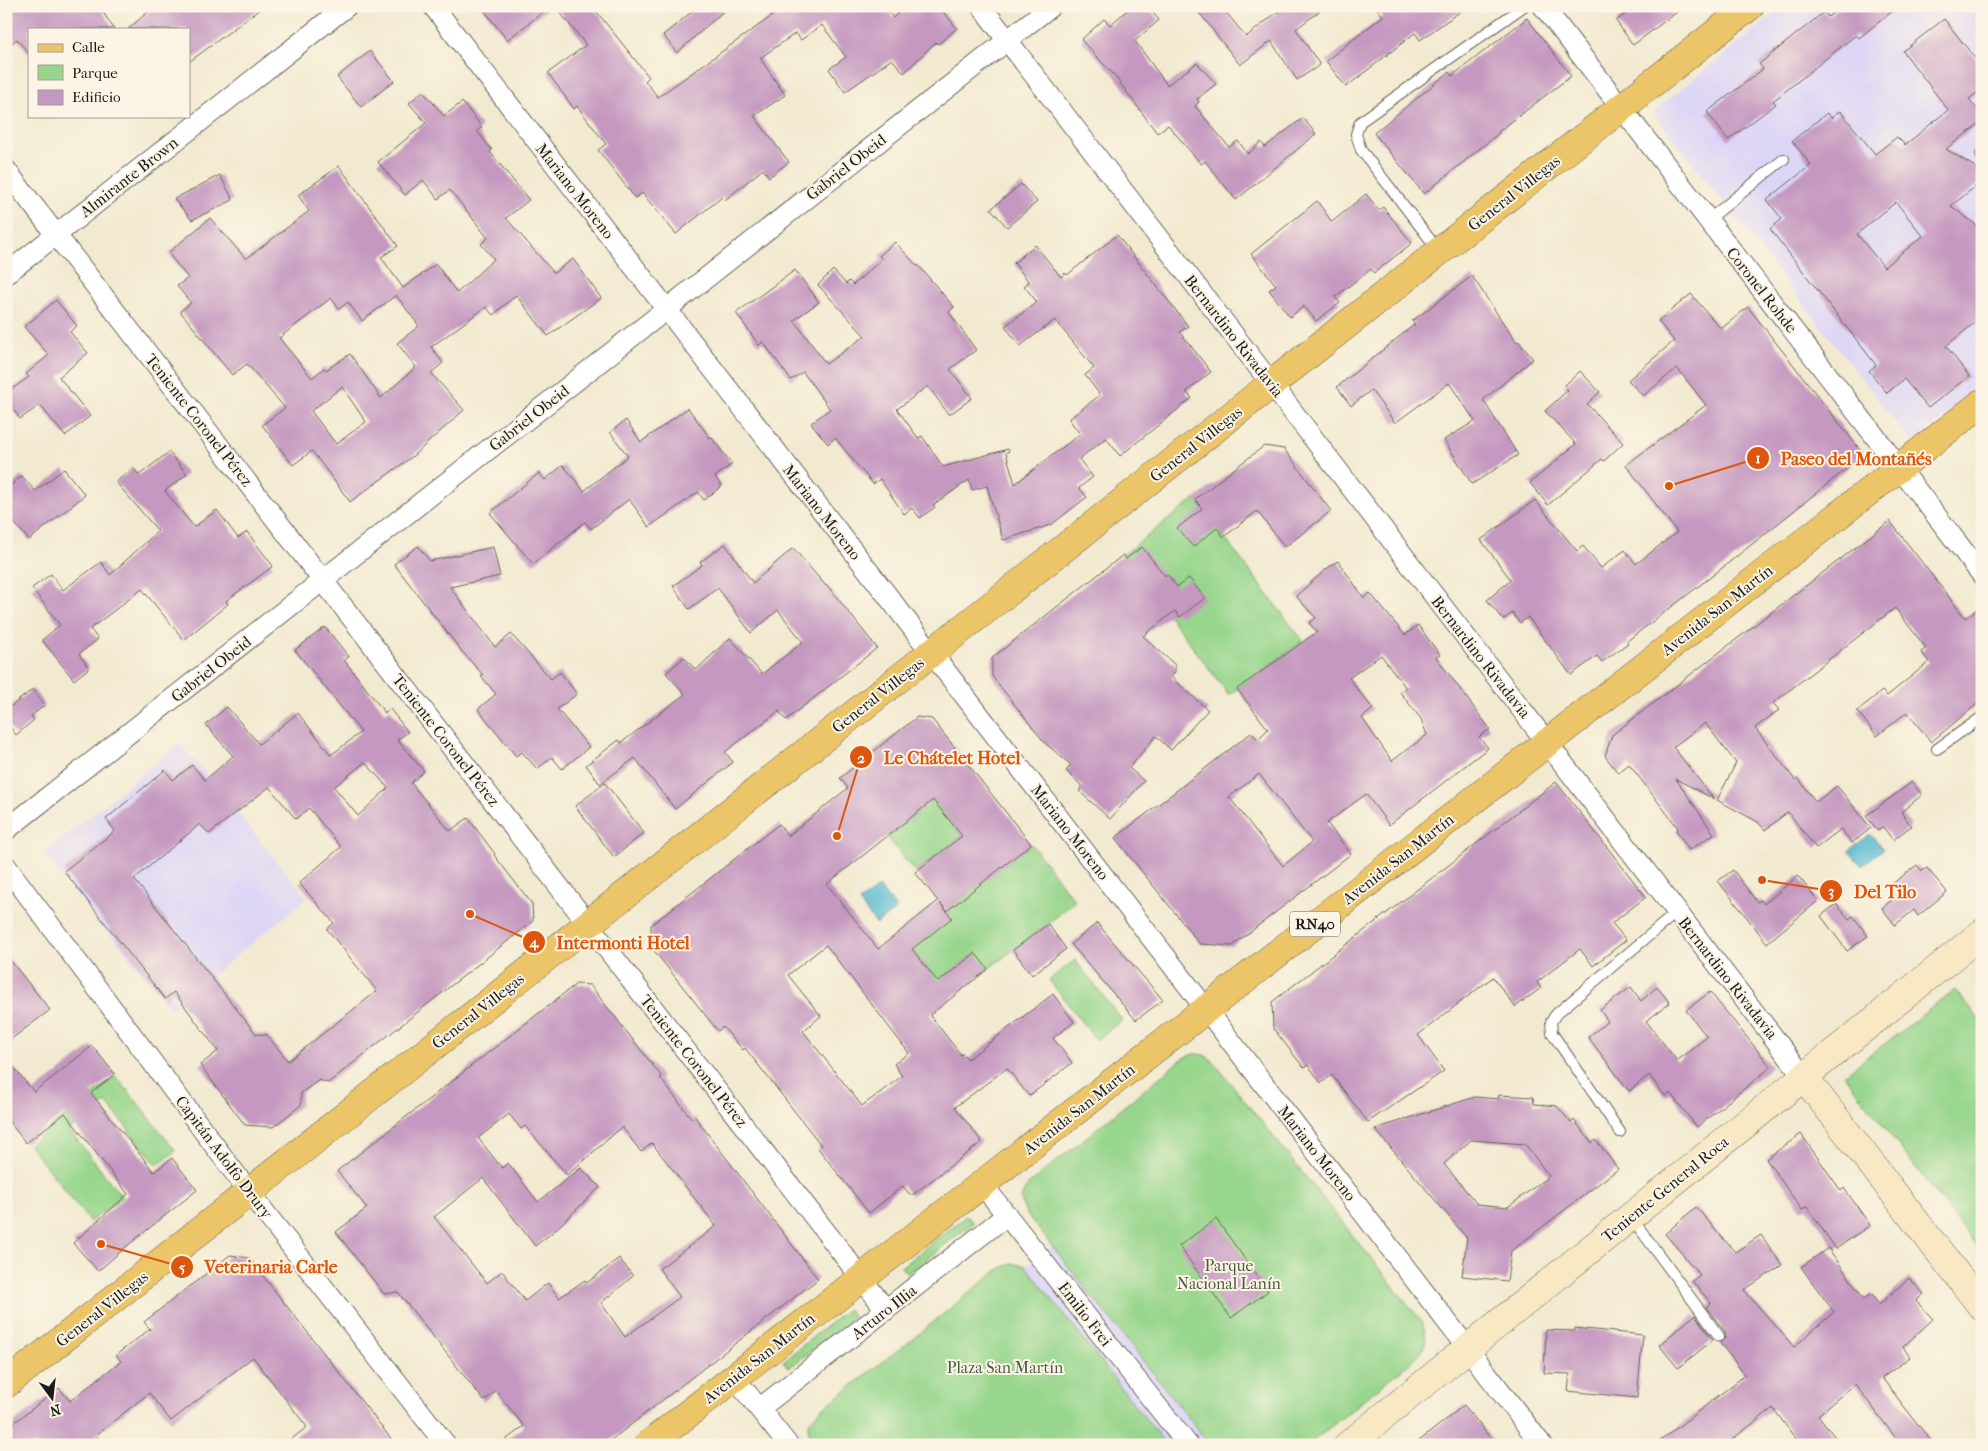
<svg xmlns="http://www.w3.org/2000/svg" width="1988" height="1451" font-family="'IM FELL French Canon',serif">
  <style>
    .built { fill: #ddd5f6 }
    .green { fill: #97d68c; stroke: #5a7954 }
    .water { fill: #52b8d0; stroke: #376a76 }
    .building { fill: #c498c0; fill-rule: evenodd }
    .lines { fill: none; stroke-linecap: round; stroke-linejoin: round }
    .lane-casing { stroke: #67645b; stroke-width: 12 }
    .street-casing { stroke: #67645b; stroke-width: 22 }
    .secondary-casing { stroke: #67645b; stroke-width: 29 }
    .primary-casing { stroke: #67645b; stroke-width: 29 }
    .lane { stroke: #fff; stroke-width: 10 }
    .street { stroke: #fff; stroke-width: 20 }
    .secondary { stroke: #f8e8c3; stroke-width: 28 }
    .primary { stroke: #edc569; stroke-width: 28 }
    .labels { text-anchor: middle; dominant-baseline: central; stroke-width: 4; stroke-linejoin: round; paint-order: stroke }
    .shield { fill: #fcf5e5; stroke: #5f5d58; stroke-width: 1 }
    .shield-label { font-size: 15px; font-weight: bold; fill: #1c1c1c }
    .street-label { font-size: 16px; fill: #1c1c1c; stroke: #fcf5e5 }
    .park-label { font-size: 16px; fill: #475d43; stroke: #fcf5e5 }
    .leader { fill: none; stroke: #de560d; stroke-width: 2 }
    .callout-dot { fill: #de560d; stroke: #fcf5e5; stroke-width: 2 }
    .mark-label { font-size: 15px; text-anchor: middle; font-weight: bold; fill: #fff }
    .callout-label { font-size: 18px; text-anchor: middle; font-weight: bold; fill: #de560d; stroke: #fcf5e5; stroke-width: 4; stroke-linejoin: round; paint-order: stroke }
  </style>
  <rect width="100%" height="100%" fill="#fcf5e5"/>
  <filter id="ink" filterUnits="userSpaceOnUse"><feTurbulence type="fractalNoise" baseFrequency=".02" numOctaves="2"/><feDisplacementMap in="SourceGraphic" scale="10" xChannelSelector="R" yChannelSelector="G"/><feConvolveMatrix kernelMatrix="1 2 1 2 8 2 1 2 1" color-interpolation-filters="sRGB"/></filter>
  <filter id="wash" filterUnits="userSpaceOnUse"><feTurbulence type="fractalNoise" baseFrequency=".0096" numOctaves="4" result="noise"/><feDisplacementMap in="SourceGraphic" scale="20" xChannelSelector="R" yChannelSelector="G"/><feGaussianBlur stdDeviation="1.12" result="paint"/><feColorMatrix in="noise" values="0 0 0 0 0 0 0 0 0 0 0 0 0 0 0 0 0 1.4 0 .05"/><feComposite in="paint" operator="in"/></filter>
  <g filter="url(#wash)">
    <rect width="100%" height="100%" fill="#f2ead0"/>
    <!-- built -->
    <path class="built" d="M1785,6H1982V388L1912,443L1653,112Z
      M180,743L307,898L171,1009L44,854Z
      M1052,1246L1210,1445H1166L1026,1266Z
      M800,1431L810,1445H783Z"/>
    <!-- green -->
    <path class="green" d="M1195,499L1303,641L1229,695L1123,555Z
      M887,741L962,836L915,872L887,837L924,807L878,748Z
      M1031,844L1075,901L1048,924L988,969L975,953L938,982L912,949L951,918L946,911Z
      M1075,960L1122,1020L1096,1040L1049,980Z
      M1955,990L1982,1023V1253L1844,1075Z
      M1196,1054L1204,1055L1212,1060L1422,1322C1429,1341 1426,1348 1412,1361L1308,1445H1210L1025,1212L1021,1199L1024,1191L1029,1184L1178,1062L1187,1056Z
      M116,1076L176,1151L157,1165L106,1102L69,1130L122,1197L90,1222L29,1145Z
      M967,1215L973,1223L907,1274L901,1267Z
      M1011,1263L1026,1266L1166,1445H815C802,1426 809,1421 823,1408L920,1333L996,1271Z
      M848,1309L854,1317L789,1368L783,1361Z"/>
    <!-- water -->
    <path class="water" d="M1870,834L1883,849L1862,866L1849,851Z
      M879,887L897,909L876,924L859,902Z"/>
    <g id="blocks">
      <!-- building -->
      <path class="building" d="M6,6H99L114,29H29V54L17,39L6,48Z
        M155,6H264L189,62V29H128Z
        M481,6H551L507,40Z
        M555,6H592L649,77L645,81L658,97L786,6H885L893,18L905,6H938L957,28L938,44L936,42L904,73L892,59L845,92L829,69L846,57L822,25L801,40L796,33L760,58L785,95L754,116L789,162L769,177L763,169L725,200L722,197L676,234L642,193L635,198L598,150L606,144L577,106L574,109L548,73L586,45Z
        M699,6H729L677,53L663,35Z
        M1132,6H1147L1159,20L1135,41L1167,85L1197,63L1216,84L1197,99L1199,102L1195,106L1229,147L1238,141L1248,154L1261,142L1265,147L1303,118L1316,134L1236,200L1205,161L1201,164L1168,125L1157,133L1114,75L1081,40L1104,19L1110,25Z
        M1194,6H1221L1246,37L1285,6H1326L1296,29L1320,65L1297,80L1271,41L1240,65Z
        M1375,6H1468L1420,40L1415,33L1346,87L1326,61L1383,16Z
        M1636,6H1685L1633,45L1616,21Z
        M1841,6H1899L1859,38L1856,35L1773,101L1776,104L1728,140L1707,112L1763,69L1759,64L1824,12L1828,17Z
        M1527,18L1571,76L1498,132L1499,133L1424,194L1374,133L1449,72L1452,76Z
        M1944,19L1982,67V89L1969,99L1982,115V122L1946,149L1977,168L1981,182L1951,206L1975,224L1982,240V317L1946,346L1969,376L1928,408L1904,379L1887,393L1869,371L1876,365L1770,229L1782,219L1767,200L1811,165L1792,141L1827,113L1831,118L1840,111L1875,154L1897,137L1905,145L1948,110L1903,51ZM1896,202L1923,236L1884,267L1857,234Z
        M370,51L394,81L361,107L337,77Z
        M423,91L444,116L462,102L482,127L477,131L492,150L490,152L529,200L506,218L554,273L573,259L601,298L548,336L516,295L493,315L486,307L431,347L443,363L431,373L464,410L413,456L350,502L312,451L293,465L262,425L285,408L247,364L232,375L180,311L191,303L177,286L188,278L168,253L210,218L246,259L309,211L298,195L339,166L398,246L381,257L403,288L436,264L457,293L494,259L481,244L488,238L450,190L438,199L423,180L405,195L378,162L426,123L409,103ZM396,295L419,326L397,343L416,367L381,398L350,354L326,370L324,368L312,378L279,338L331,298L339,309L348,302L362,321ZM342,387L366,422L336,444L311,411Z
        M220,175L233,200L192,220L174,199Z
        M1021,184L1037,202L1007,227L991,209Z
        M1366,194L1379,210L1383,207L1412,243L1374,273L1371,269L1335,297L1340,303L1316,321L1304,306L1290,317L1269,290L1276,285L1251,254L1317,201L1332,222Z
        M1117,235L1188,326L1180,332L1211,372L1186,392L1192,398L1120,456L1106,438L1079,459L1093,477L1079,488L1087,497L1051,525L1003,540L987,486L972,490L969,480L933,505L935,507L920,518L912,508L904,514L880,479L873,484L835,438L828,444L811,423L830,409L803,372L791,380L763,342L759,345L736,313L795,270L819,302L794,320L826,364L865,336L818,285L833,270L846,284L849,281L853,285L882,259L879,256L895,242L917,266L918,265L954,307L949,312L976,350L950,369L972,398L949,415L928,386L897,409L918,438L922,436L943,467L1008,449L1009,451L1006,453L1015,484L1080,434L1069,419L1100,395L1085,375L1094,368L1055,320L1020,346L1005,326L1037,302L1024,286L1029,282L1014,263L1035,245L1061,277L1065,273L1067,275Z
        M1472,276L1516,342L1518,341L1533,359L1483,400L1518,455L1472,484L1444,440L1475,421L1449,383L1395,423L1371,390L1351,406L1337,387L1415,324L1412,321Z
        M1691,294L1721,329L1748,307L1864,455L1712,576L1627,641L1628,643L1602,662L1597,656L1571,675L1528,617L1520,623L1512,613L1503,620L1487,600L1511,580L1481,540L1535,500L1577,551L1583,546L1601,568L1625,550L1636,564L1677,532L1626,465L1706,405L1677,368L1643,396L1628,380L1674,341L1658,321Z
        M56,300L77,326L70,332L88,353L59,377L90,416L65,436L40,405L20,419L6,399V393L29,377L26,374L49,355L24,327Z
        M1580,371L1600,392L1587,404L1623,443L1604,461L1602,459L1548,505L1530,483L1576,444L1545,411L1568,390L1564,386Z
        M688,408L710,438L711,437L732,464L715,477L722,486L704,500L698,492L649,527L629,499L591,529L585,522L533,564L490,513L539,473L545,480L563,465L584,491L628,456L610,432L626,420L641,442Z
        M1264,446L1284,449L1331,511L1285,547L1257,511L1224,537L1217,528L1193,547L1177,528L1202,509L1195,499Z
        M169,452L187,474L165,491L194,527L217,510L238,538L247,532L273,566L226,601L228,604L184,640L142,589L90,629L98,639L79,654L89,668L74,680L42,640L60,625L32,588L51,574L63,590L101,562L110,575L158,531L116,482L133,468L139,475Z
        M64,469L85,495L29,540L6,513V489L22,476L35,491Z
        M1890,521L1965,618L1982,605V700L1931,742L1907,712L1877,736L1857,711L1882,691L1887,696L1929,662L1921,652L1926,648L1895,608L1773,703L1779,710L1755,728L1795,780L1798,778L1816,802L1837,786L1871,828L1852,843L1841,829L1816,848L1788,812L1765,830L1758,822L1717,800L1736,763L1705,723L1673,747L1714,799L1676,779L1714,834L1689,850L1676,830L1678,828L1629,764L1618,773L1605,756L1612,735Z
        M725,544L753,583L793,548L826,586L827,585L877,648L786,720L779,711L725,752L733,762L675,809L635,758L600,784L586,765L619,740L621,743L685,694L666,673L684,657L696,670L730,638L762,674L803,642L778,610L751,633L718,588L689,609L673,586L702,565L700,562Z
        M418,546L430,561L493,547L500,576L450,587L495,647L511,634L551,679L560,672L577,694L557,709L589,747L562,769L552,757L537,769L522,752L516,756L478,709L496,694L481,676L483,675L459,648L394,564Z
        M1142,547L1165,576L1167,574L1177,587L1189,578L1205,598L1180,617L1175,611L1143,636L1175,665V672L1171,677L1208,710L1171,750L1156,736L1129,768L1144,781L1110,819L1079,791L1083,787L1066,771L1071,765L1045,743L992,676V658L1123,555L1126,559Z
        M1338,561L1364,598L1370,593L1405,635L1418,625L1440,655L1436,657L1490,729L1479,737L1488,748L1389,825L1366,794L1327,823L1351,854L1232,946L1200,944L1115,838L1251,733L1258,739L1268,729L1237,689L1317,632L1309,623L1316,618L1296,596L1325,570ZM1381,655L1406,688L1400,692L1421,719L1427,735L1392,761L1362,718L1373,709L1349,678ZM1259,774L1312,842L1283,866L1229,797Z
        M325,627L349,657L344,660L385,713L390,709L408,732L397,740L424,771L411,783L450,831L468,818L495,854L494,855L532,904L533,921L328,1083L319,1080L301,1093V1105L273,1127L245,1125L200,1065L218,1051L174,992L165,999L64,871L115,831L106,819L165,770L173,780L192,765L205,780L233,756L206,725L227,707L259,744L298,713L331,755L361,732L295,650ZM365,762L388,788L358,816L334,787ZM269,787L296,819L309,808L341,847L299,883L334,923L327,929L377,991L288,1061L267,1035L256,1034L134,879L200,824L209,834Z
        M33,689L45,705L31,716L34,720L16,735L6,722V710Z
        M917,717L932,719L1031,844L947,911L940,903L952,918L912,949L938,982L975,953L988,969L930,1015L961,1055L963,1054L968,1059L1053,994L1074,1022L1053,1038L1072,1063L1029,1096L1007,1068L955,1107L982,1142L911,1196L903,1186L869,1213L818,1148L821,1145L745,1048L743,1050L723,1027L718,1031L652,948L651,925L779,824L788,836L848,788L840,778ZM933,800L962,836L915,872L938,901L878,949L827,884ZM826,945L909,1053L894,1064L902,1076L862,1106L803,1031L821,1016L788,975Z
        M1556,782L1646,897L1612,923L1626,940L1593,966L1580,949L1537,982L1541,988L1515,1007L1493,977L1418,1035L1444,1071L1368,1122L1332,1075L1321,1083L1308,1065L1304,1068L1273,1028L1272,1002Z
        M1912,782L1922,795L1901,812L1911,826L1893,840L1883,827L1878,831L1866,816Z
        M605,783L644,833L614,857L575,806Z
        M1917,865L1922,871L1927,868L1947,892L1918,916L1914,910L1895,925L1882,908L1900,893L1892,884Z
        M1733,870L1757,902L1761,900L1764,904L1798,876L1818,901L1767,943L1718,881Z
        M1836,904L1849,919L1853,916L1868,936L1847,951L1821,916Z
        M1097,923L1163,1000L1136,1020L1071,944Z
        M1048,924L1066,949L1032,975L1013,950Z
        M6,955L50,1010L6,1043Z
        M576,984L590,985L662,1077L660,1078L692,1119L695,1117L818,1279L605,1445H499L524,1426L496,1391L484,1401L398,1292L384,1294L336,1232L367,1208L337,1171ZM509,1114L521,1129L525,1126L567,1175L622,1127L641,1152L652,1143L716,1226L659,1269L680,1297L625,1337L601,1303L633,1276L619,1258L587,1283L585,1280L559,1298L548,1283L525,1301L502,1271L487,1283L434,1217L483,1178L535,1246L554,1231L600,1187L581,1168L538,1202L508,1163L502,1168L478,1138Z
        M1631,987L1641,1001L1657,987L1670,1003L1646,1021L1677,1061L1707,1037L1686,1010L1710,992L1771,1067L1697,1127L1670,1093L1665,1096L1649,1075L1629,1091L1588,1037L1608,1021L1600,1010Z
        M92,1046L115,1074L91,1093L154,1172L172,1158L197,1190L127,1246L98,1271L73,1243L128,1194L65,1113L26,1143L6,1118V1058L34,1092Z
        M1499,1095L1533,1097L1534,1104L1557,1106L1571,1123L1574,1120L1592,1143L1596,1140L1618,1169L1511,1251L1507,1281L1462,1276L1467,1238L1375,1129L1475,1097L1498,1099ZM1471,1140L1525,1144L1549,1176L1508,1207L1477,1204L1444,1164Z
        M1801,1134L1841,1191L1844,1188L1870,1225L1836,1249L1807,1207L1802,1210L1766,1159Z
        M1696,1207L1735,1252L1761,1235L1782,1265L1744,1290L1794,1347L1834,1312L1801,1267L1828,1248L1864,1299L1871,1294L1879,1305L1909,1278L1924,1294L1916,1301L1933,1319L1903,1347L1910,1357L1882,1378L1934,1445H1901L1855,1384L1818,1415L1841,1445H1800L1773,1408L1725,1445H1655L1745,1375L1720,1343L1725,1338V1332L1706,1307L1711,1303L1692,1281L1700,1275L1665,1234Z
        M1216,1219L1268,1291L1231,1318L1179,1246Z
        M230,1255L249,1258L396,1445H284L307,1427L253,1357L171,1421L149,1393L96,1435L104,1445H6V1429L59,1388L70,1401L121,1361L116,1355L150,1329L144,1322Z
        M1695,1315L1713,1340L1678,1368L1659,1345Z
        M1575,1328L1643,1335L1637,1398L1568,1391L1570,1374L1544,1373L1546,1330L1575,1331Z
        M1464,1405L1496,1445H1414L1443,1422Z"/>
    </g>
  </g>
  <g filter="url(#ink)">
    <use href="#blocks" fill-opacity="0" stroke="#67645b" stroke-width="1"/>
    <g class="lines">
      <!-- lane casing -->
      <g class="lane-casing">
        <path id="lane" d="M1981,155L1982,154
          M1708,220L1784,159
          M1439,251L1361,150L1356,134L1360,122L1524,6
          M1937,749L1982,717
          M1620,1132L1552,1033L1551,1022L1556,1014L1677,912
          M1631,1217L1719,1336"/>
      </g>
      <!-- street casing -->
      <g class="street-casing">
        <path id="street" d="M433,6L1542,1445
          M981,6L1804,1077
          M1543,6L1982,575
          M6,170L886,1310
          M6,274L347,6
          M6,830L1051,6
          M6,866L249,1192L446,1445
          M982,1184L1188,1445
          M734,1377L788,1445
          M760,1408L1007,1215"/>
      </g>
      <!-- secondary casing -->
      <g class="secondary-casing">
        <path id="secondary" d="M1804,1077L1982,1307
          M1348,1445L1982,933"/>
      </g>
      <!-- primary casing -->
      <g class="primary-casing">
        <path id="primary" d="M6,1384L1750,6
          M648,1445L1982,403"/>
      </g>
      <!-- lane -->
      <use href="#lane" class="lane"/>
      <!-- street -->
      <use href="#street" class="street"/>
      <!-- secondary -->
      <use href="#secondary" class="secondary"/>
      <!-- primary -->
      <use href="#primary" class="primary"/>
    </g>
  </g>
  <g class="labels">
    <!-- shield labels -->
    <rect class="shield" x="1290" y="911.5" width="50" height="25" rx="4"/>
    <g class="shield-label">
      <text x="1315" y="924">RN40</text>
    </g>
    <!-- street labels -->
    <g class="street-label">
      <text transform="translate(846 167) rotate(-38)">Gabriel Obeid</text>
      <text transform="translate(129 177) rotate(-38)">Almirante Brown</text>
      <text transform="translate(575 191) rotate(52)">Mariano Moreno</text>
      <text transform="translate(1514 193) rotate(-38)">General Villegas</text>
      <text transform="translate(1762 290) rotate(52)">Coronel Rohde</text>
      <text transform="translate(1234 336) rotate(52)">Bernardino Rivadavia</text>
      <text transform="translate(529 418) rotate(-38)">Gabriel Obeid</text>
      <text transform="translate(199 420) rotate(52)">Teniente Coronel Pérez</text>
      <text transform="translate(1196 444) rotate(-38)">General Villegas</text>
      <text transform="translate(822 512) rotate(52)">Mariano Moreno</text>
      <text transform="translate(1717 610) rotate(-38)">Avenida San Martín</text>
      <text transform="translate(1481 657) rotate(52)">Bernardino Rivadavia</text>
      <text transform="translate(211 669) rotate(-38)">Gabriel Obeid</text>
      <text transform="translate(878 695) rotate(-38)">General Villegas</text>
      <text transform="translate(446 740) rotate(52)">Teniente Coronel Pérez</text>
      <text transform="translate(1070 832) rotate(52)">Mariano Moreno</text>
      <text transform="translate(1398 859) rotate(-38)">Avenida San Martín</text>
      <text transform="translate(1728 978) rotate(52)">Bernardino Rivadavia</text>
      <text transform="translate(478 1011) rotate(-38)">General Villegas</text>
      <text transform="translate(694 1061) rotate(52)">Teniente Coronel Pérez</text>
      <text transform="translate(1079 1109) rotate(-38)">Avenida San Martín</text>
      <text transform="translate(1317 1153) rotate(52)">Mariano Moreno</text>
      <text transform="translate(224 1157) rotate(53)">Capitán Adolfo Drury</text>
      <text transform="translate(1665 1189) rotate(-39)">Teniente General Roca</text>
      <text transform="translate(102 1309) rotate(-38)">General Villegas</text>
      <text transform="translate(884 1312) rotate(-38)">Arturo Illia</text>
      <text transform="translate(1085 1314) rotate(52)">Emilio Frei</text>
      <text transform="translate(759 1358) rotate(-38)">Avenida San Martín</text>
    </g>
    <!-- park labels -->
    <g class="park-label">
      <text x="1229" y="1265">Parque<tspan x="1229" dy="18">Nacional Lanín</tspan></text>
      <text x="1005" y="1367">Plaza San Martín</text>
    </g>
  </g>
  <!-- callouts -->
  <path class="leader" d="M1669 486L1758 458M837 836L861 757M1762 880L1831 891M470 914L534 942M101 1244L182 1267"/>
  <g class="callout-dot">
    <circle cx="1669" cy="486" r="5"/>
    <circle cx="837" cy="836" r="5"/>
    <circle cx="1762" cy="880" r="5"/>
    <circle cx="470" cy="914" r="5"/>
    <circle cx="101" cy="1244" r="5"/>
    <circle cx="1758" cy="458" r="12"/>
    <circle cx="861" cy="757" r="12"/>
    <circle cx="1831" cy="891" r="12"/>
    <circle cx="534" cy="942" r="12"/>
    <circle cx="182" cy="1267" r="12"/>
  </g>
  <g class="mark-label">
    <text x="1758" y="463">1</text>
    <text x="861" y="763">2</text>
    <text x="1831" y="896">3</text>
    <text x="534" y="947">4</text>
    <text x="182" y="1272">5</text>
  </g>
  <g class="callout-label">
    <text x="1856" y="465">Paseo del Montañés</text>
    <text x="952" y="764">Le Chátelet Hotel</text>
    <text x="1885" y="898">Del Tilo</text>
    <text x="623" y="949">Intermonti Hotel</text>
    <text x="271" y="1273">Veterinaria Carle</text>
  </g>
  <!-- margin -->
  <rect width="1988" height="1451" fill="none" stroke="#fcf5e5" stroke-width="25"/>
  <!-- legend -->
  <rect x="28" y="28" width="162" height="90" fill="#fcf5e5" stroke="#a29e95"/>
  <rect x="38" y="44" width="25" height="8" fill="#edc569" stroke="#a29e95"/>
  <text x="72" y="52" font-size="15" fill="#1c1c1c">Calle</text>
  <rect x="38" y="65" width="25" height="15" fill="#97d68c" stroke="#a29e95"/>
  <text x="72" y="78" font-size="15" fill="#1c1c1c">Parque</text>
  <rect x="38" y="90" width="25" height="15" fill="#c498c0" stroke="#a29e95"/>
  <text x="72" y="102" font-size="15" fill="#1c1c1c">Edificio</text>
  <!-- north arrow -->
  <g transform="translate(52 1398) rotate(165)" stroke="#fcf5e5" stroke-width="4" paint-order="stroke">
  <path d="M0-4L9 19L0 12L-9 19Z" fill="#1c1c1c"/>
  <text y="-8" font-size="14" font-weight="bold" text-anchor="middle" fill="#1c1c1c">N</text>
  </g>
</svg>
